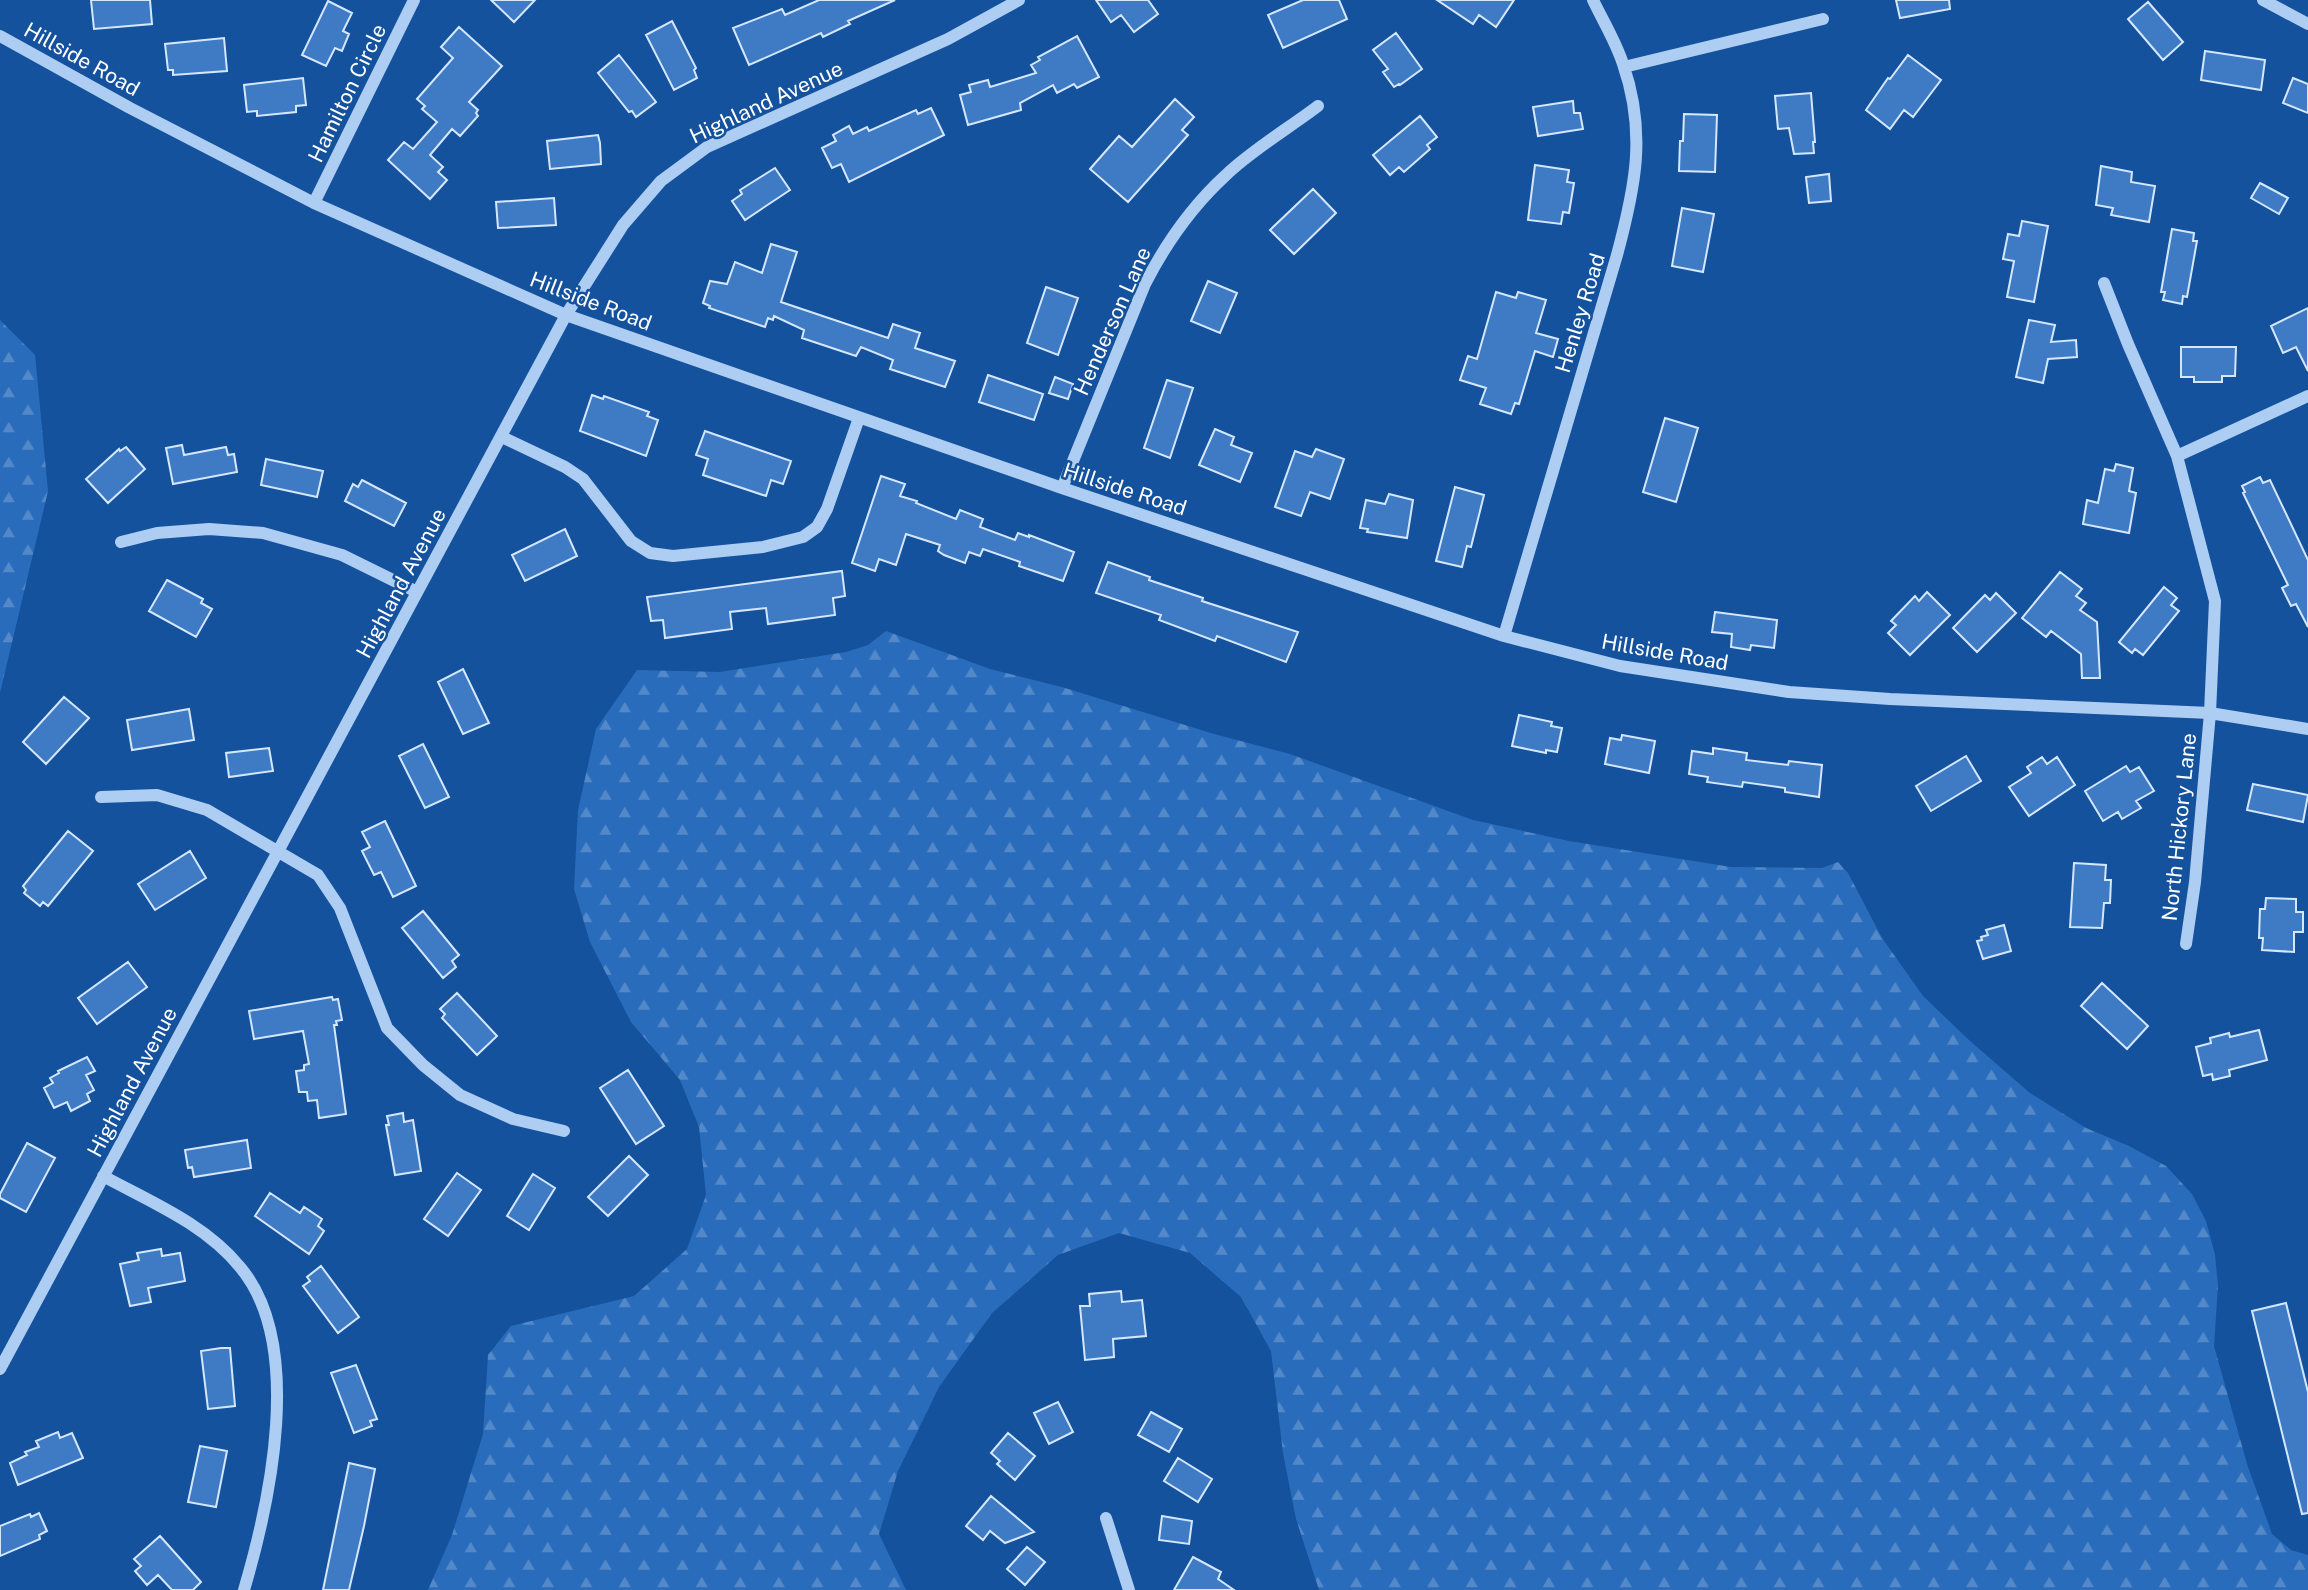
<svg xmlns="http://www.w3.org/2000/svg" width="2308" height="1590" font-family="'Public Sans',sans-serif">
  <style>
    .forest { fill: url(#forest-firs) }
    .building { fill: #3e7bc4; stroke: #d5e7fd; stroke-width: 2 }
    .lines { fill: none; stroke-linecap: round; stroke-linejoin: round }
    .minor { stroke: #adcdf3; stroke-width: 12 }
    .labels { text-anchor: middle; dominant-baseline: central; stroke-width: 5; stroke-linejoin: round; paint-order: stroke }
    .street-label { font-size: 21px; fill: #fff; stroke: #15529e }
  </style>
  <defs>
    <pattern id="forest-firs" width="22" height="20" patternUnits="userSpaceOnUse" patternTransform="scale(1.75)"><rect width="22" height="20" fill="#296cbc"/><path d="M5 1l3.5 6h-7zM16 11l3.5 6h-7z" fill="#5489c9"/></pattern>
  </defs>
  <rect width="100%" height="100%" fill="#15529e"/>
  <!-- forest -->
  <path class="forest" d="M0,320L35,355L48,491L0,693Z
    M886,631L990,669L1065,688L1214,734L1290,754L1473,820L1569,841L1731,867L1822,868L1838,862L1848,873L1882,938L1923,996L1970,1041L2030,1093L2086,1128L2129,1146L2166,1166L2192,1194L2206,1221L2215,1255L2218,1285L2214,1346L2247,1464L2272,1534L2291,1550L2308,1555V1590H1319L1296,1519L1283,1453L1271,1351L1241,1297L1190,1253L1119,1233L1058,1255L992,1313L939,1387L898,1471L879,1534L906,1590H428L452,1535L483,1434L488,1355L511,1326L634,1296L687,1249L706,1195L699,1127L680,1080L631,1022L590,942L574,889L578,810L596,729L637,670L720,672L846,652L868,645Z"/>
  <!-- building -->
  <path class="building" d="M91,0H150L152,24L94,29Z
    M491,0H535L514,22Z
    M819,0H895L848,21L850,24L823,37L821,33L749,65L733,28L782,9L785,15Z
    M1096,0H1148L1158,14L1134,32L1121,15L1111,22Z
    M1303,0H1339L1347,19L1283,48L1268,15Z
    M1437,0H1514L1496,27L1479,15L1473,24Z
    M1896,0H1949L1950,9L1900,18Z
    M328,1L352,13L343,31L349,34L342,51L335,48L326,66L302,55Z
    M2148,2L2183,42L2163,60L2128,19Z
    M672,21L696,68L694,70L697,78L674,90L646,35Z
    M459,27L502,66L469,102L478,110L476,113L478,116L460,136L452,129L430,155L443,167L438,172L447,180L430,199L388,160L404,142L413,149L437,122L422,109L425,106L417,99L453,58L441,47Z
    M1396,33L1422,69L1400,85L1399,84L1394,87L1383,72L1388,69L1373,50Z
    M1077,36L1099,77L1077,88L1074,84L1057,93L1053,85L1020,103L1021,110L968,125L960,95L971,92L969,85L988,80L990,87L1036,73L1031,65L1040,60L1038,57Z
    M224,38L227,71L173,75V70H168L165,44Z
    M2205,51L2265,60L2261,90L2201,80Z
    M619,55L656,102L636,117L632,111L629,112L598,73Z
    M1908,55L1941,80L1913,117L1904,110L1890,129L1866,110L1888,78L1890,79Z
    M303,78L306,105L296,106V112L257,116V111L247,112L244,85Z
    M2293,78L2308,84V113L2283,103Z
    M1811,93L1815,142H1813L1814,153L1794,154L1789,128L1778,129L1775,96Z
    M1175,99L1194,117L1182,130L1188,135L1128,202L1090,169L1119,136L1132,147Z
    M1573,101L1574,113H1580L1583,129L1538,136L1533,107Z
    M931,108L944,135L849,182L841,164L832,168L822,148L836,141L833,135L849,126L853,134L867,127L869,131L916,110L918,114Z
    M1684,114L1717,115L1715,172L1679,171L1680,141H1683Z
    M1420,116L1437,137L1427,145L1430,149L1404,172L1399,167L1390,175L1373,155Z
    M598,135L600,143L601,164L550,169L547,141Z
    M1535,165L1569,170L1567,182L1574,183L1569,213L1563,212L1561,224L1528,220Z
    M2101,166L2132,172L2131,182L2155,186L2149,222L2111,215L2113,208L2096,205Z
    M775,168L790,190L745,220L732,201L742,194L740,190Z
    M1829,174L1831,201L1809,203L1806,177Z
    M2260,183L2288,198L2279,214L2251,198Z
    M1313,189L1336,213L1294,254L1270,230Z
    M554,198L556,225L498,228L496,202Z
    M1682,208L1714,214L1703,272L1672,266Z
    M2022,221L2048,226L2034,302L2007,297L2014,261L2003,259L2008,234L2019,236Z
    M2172,229L2194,233L2193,241H2197L2187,297L2183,296L2182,304L2163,300L2165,292H2161Z
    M771,244L797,252L781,302L888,338L893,324L920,333L915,348L955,361L945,387L890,369L893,360L861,347L856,356L802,338L804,330L774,316L773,320L768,318L765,327L709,308L710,306L703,303L710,281L727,284L735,262L762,273Z
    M1208,281L1237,293L1220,333L1191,321Z
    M1046,287L1078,298L1058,355L1027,343Z
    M1496,292L1516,298L1518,292L1546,300L1536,333L1558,339L1553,357L1535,351L1519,404L1515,403L1511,414L1480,404L1486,388L1460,380L1468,356L1477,359Z
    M2308,308V371L2296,347L2283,353L2271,326Z
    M2029,320L2055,325L2051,342L2076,340L2077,357L2048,359L2043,383L2016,377Z
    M2181,347H2236L2235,376H2222V382H2194V377H2181Z
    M988,375L1043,394L1034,420L979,402Z
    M1055,377L1073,384L1068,399L1049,393Z
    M1167,380L1193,388L1170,458L1144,448Z
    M592,395L603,399L604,396L649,412L647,416L658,420L646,456L580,431Z
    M1665,418L1698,428L1676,502L1643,492Z
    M1215,429L1234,437L1231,445L1252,453L1240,482L1199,465Z
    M705,431L791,461L783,484L771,480L766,496L703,475L708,459L696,455Z
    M182,445L184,455L226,447L228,455L234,454L237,472L173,484L166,448Z
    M126,447L145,469L108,503L86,479L119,449L120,451Z
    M1316,449L1344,459L1330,499L1310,492L1301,516L1275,507L1295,451L1312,457Z
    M266,459L323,471L317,497L261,485Z
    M2116,464L2133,468L2129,491L2136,493L2129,533L2083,524L2087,500L2098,503L2105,469L2114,471Z
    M881,476L905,484L900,496L917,501L916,503L956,519L960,510L983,519L980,527L1015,540L1018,533L1029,537V535L1074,552L1063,581L1019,566L1020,562L983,549L980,556L969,552L965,563L944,555L938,551L940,545L906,534L896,565L879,559L875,571L852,563Z
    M2260,477L2263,483L2270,480L2308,560V627L2296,604L2291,606L2282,588L2288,585L2243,493L2245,492L2242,486Z
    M362,480L406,503L394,526L345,501L353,484L358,487Z
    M1455,487L1484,495L1471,547L1467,546L1462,567L1436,561Z
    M1389,494L1413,500L1407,538L1367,532L1368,529L1360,528L1366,500L1385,504Z
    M565,529L577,556L525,581L512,555Z
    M1108,562L1150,577L1149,580L1203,598L1202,601L1298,632L1286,662L1217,636L1215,641L1159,620L1161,615L1096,593Z
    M842,571L845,596L833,598L835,615L768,624L766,608L730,612L732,629L665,638L663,620L651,621L647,597Z
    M2060,572L2082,589L2076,596L2086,603L2080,610L2097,622L2100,678H2082L2081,654L2051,631L2046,637L2022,618Z
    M167,580L203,599L201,603L212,609L196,637L149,611Z
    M2164,587L2177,598L2171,605L2179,611L2143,655L2135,649L2132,653L2119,642Z
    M1927,592L1950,615L1910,655L1888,633L1896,625L1891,621L1915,596L1919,601Z
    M1996,593L2016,613L1977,652L1953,628L1985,595L1990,600Z
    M1715,612L1777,620L1774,648L1751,645L1750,650L1731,647L1732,634L1712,632Z
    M463,669L489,723L463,734L438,682Z
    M64,697L89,718L46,764L23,742Z
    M189,709L194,740L132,750L127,720Z
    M1519,715L1552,722L1551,726L1562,728L1557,752L1546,750V753L1512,746Z
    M1622,735L1655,741L1649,773L1605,764L1610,738L1621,740Z
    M423,744L449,797L425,808L399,756Z
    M269,748L273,771L229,777L226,753Z
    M1713,748L1747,753L1746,760L1788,765L1789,761L1822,765L1819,797L1785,792V788L1743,782L1742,787L1707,782L1708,777L1689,774L1692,751L1713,754Z
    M1966,756L1981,781L1931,811L1916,786Z
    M2042,757L2047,764L2057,757L2075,785L2029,816L2009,787L2031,773L2027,767Z
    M2126,766L2130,772L2139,767L2154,791L2136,801L2141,808L2122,819L2118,812L2103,821L2085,791Z
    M2253,784L2308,795L2303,822L2247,810Z
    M385,821L416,886L393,897L381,872L374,875L362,851L370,847L362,832Z
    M68,831L93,851L48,906L43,902L40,906L24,893L26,890L23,886Z
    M190,851L206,878L155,910L138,884Z
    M2074,863L2106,865L2105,880H2111L2110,903H2104L2102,928L2070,927Z
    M2266,898L2296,899V912H2303V932H2294V952L2262,950L2263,938H2259L2260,909H2265Z
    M423,911L459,955L452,961L456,967L443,978L402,928Z
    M2004,925L2011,951L1983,959L1977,941L1982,940L1981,937L1988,935L1986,930Z
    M128,962L147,987L97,1024L78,998Z
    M2102,983L2148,1026L2127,1049L2081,1006Z
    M457,993L497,1036L477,1055L442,1018L445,1014L440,1009Z
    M332,997L333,1000L338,999L342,1020L336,1021L337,1025H334L346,1114L319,1118L317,1100L308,1101L307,1092H299L296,1071L304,1070V1065L309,1064L303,1031L254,1039L249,1011Z
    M2259,1030L2267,1060L2229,1070L2230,1076L2213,1080L2212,1074L2203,1076L2196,1047L2211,1043L2210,1038L2229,1033L2230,1037Z
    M87,1057L95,1071L86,1075L94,1090L87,1094L90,1101L71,1111L67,1102L54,1108L44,1088L53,1083L50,1078L59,1073L58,1071Z
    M628,1070L664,1126L636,1144L600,1088Z
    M403,1113L404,1122L413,1120L421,1171L395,1175L386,1125H389L387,1116Z
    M247,1140L251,1168L194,1177L192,1167L188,1168L185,1150Z
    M27,1143L55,1158L26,1212L0,1198V1194Z
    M629,1156L648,1175L608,1216L588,1197Z
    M457,1173L481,1190L448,1236L424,1219Z
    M533,1174L555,1188L529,1230L507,1216Z
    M270,1193L300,1213L304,1207L322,1219L318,1226L324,1231L309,1254L255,1216Z
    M161,1249L162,1256L180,1253L185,1281L148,1288L151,1302L130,1306L120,1264L139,1260L137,1253Z
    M321,1266L359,1317L338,1333L303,1286L310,1281L307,1277Z
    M1121,1291L1122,1302L1142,1300L1146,1336L1113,1339L1114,1357L1085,1360L1080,1306H1090L1089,1294Z
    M2286,1303L2308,1392V1513L2302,1514L2252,1311Z
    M221,1348H230L235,1406L208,1409L201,1351Z
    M356,1365L377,1419L370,1421L372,1426L354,1433L331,1373Z
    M1058,1402L1073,1432L1049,1444L1034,1413Z
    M1151,1412L1182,1429L1169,1452L1138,1435Z
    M58,1432L60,1438L72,1433L83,1458L18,1485L10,1463L27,1455L25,1452L39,1447L36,1441Z
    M1008,1433L1035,1456L1015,1480L997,1464L1000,1461L991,1453Z
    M200,1446L227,1451L216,1507L188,1502Z
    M1178,1458L1212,1479L1198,1502L1164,1481Z
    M349,1463L375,1469L364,1526L349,1590H323Z
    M991,1496L1034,1532L1005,1543L990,1531L983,1540L966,1526Z
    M39,1513L47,1531L39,1535L40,1539L0,1556V1526L30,1514L31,1517Z
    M1162,1516L1192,1521L1189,1544L1159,1540Z
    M160,1536L201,1582L193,1590H172L158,1575L147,1585L135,1571L141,1566L134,1559Z
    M1027,1547L1045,1562L1025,1585L1007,1569Z
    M1193,1557L1221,1572L1218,1579L1234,1590H1174Z"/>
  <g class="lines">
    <!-- minor -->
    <path class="minor" d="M2263,0L2308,24
      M0,36L130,108L314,203L566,315L1062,488L1504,636L1620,666L1789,692L1890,699L2210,713L2308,729
      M1624,67L1823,19
      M314,203L414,0
      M2104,283L2128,344L2177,456L2215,601L2210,713L2195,882L2186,944
      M502,437L565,467L583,479L631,541L650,553L673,556L763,547L803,537L817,527L827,509L859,418
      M2177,456L2308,396
      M1062,488L1145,284C1166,243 1192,206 1226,175C1252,150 1289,128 1318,106
      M121,542L157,533L209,529L263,533L342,555L417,592
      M1504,636L1617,255C1635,188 1647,133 1623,64C1616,42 1603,21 1593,0
      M101,797L157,795L207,810L318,875L340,908L387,1028L423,1065L460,1095L513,1119L564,1131
      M103,1176C151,1202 205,1224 240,1267C305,1344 270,1502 244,1590
      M0,1369L566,315L623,225L661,181L707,147L948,39L1019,0
      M1106,1518L1129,1590"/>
  </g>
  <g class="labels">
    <!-- street labels -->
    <g class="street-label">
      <text transform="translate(82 59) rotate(29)">Hillside Road</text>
      <text transform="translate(347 93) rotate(-64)">Hamilton Circle</text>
      <text transform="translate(766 102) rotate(-25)">Highland Avenue</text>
      <text transform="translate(591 301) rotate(21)">Hillside Road</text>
      <text transform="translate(1580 313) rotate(-73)">Henley Road</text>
      <text transform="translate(1112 321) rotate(-66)">Henderson Lane</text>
      <text transform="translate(1125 489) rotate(18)">Hillside Road</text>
      <text transform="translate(401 583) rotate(-62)">Highland Avenue</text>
      <text transform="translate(1665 652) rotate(10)">Hillside Road</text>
      <text transform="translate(2179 827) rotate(-84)">North Hickory Lane</text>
      <text transform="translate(132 1082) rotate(-62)">Highland Avenue</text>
    </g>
  </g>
</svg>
